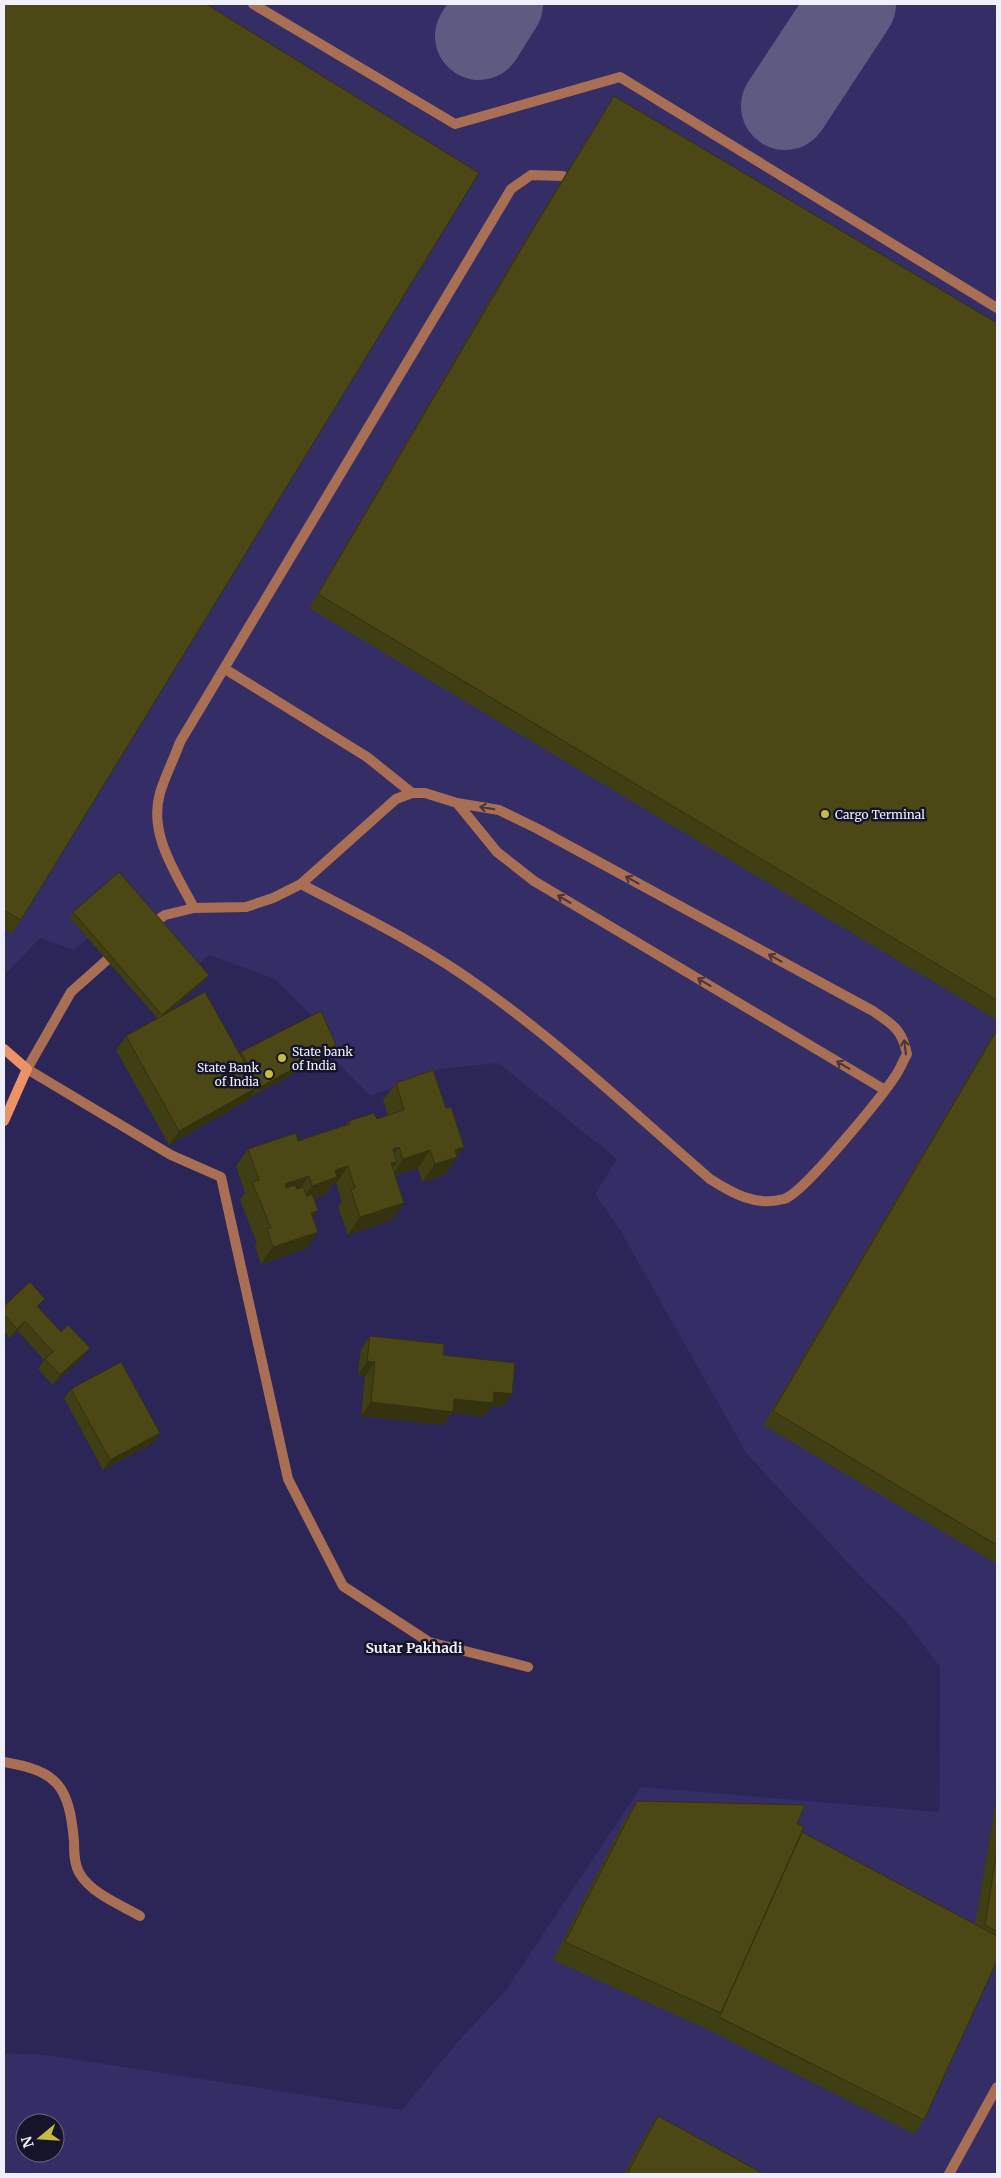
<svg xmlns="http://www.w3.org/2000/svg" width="1001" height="2178" font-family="Merriweather,serif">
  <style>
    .built { fill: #342d66; fill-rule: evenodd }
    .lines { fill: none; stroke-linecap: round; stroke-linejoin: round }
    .taxiway { stroke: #5e5a82; stroke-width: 88 }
    .lane { stroke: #a86f54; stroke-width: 10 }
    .street { stroke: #a86f54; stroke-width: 10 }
    .secondary { stroke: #ed9166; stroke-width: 10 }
    .wall { fill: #403e13 }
    .shaded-wall { fill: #34320f }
    .building { fill: #4b4816; stroke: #34320f }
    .oneway { stroke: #493439 }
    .poi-dot { fill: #c5bc3d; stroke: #16142a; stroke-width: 2 }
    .labels { text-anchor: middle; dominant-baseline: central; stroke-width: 5; stroke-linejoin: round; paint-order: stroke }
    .poi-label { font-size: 12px; fill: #eff0fc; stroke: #16142a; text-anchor: start }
    .neighbourhood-label { font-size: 14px; font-weight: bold; fill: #eff0fc; stroke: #16142a }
  </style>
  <rect width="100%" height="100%" fill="#2c2658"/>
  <!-- built -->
  <path class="built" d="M4,4H997V2174H4V2053L45,2055L402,2110L456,2044L506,1990L641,1787L939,1812L940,1667L904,1619L861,1577L747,1454L620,1230L595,1194L617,1159L498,1063L439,1069L371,1096L329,1054L315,1020L275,979L209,955L172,989L110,921L74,950L40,938L9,971L4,973ZM25,2123H55V2153H25Z"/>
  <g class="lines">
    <!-- taxiway -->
    <path class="taxiway" d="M479,36L499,4
      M785,106L852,4"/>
    <!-- lane -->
    <path class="lane" d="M253,4L455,124L620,77L997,308
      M225,669L367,757L412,793
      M457,803L497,852L534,881L885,1090
      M194,908C176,873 148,834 160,793C165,776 174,759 180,742L511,189L531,175L563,176
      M150,925L165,915L194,908L246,907L273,898L301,884L396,799L412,793H425L457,803L499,810L538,829L873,1011C893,1025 902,1029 907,1054C903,1061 900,1069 896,1075C883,1095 803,1194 784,1199C756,1207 732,1193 710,1179C634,1113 561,1044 479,986C424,946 362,916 301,884
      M27,1069L71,992L117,951
      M4,1762C58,1771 69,1786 74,1841C74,1851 74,1865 80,1874C92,1894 121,1905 140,1916
      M949,2174L997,2087"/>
    <!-- street -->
    <path class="street" d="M27,1069L171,1155L221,1177L288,1479L343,1586L429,1642L528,1667"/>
    <!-- secondary -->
    <path class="secondary" d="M4,1049L27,1069L4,1121"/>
  </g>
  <!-- wall -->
  <path class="wall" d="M4,4L21,920L12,934L4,929Z
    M614,96L997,323V1020L309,608L516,255L605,110Z
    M73,912L209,975L205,980L167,1014L240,1054L241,1052L329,1054L253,1096L252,1095L248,1100L169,1145L116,1050L126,1036L158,1019L69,917Z
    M997,1028V1564L763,1425Z
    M396,1083L452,1165L444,1175L422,1182L418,1168L395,1176L392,1220L348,1235L338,1207L342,1202L336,1183L332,1184L325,1195L313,1199V1217L306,1249L261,1264L255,1246L257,1243L240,1200L245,1193L236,1166L248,1149L298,1141L346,1125L349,1121L377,1119L388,1115L383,1100Z
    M4,1306L39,1308L83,1357L53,1385L38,1369L44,1360L18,1331L10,1338L4,1331Z
    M370,1336L443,1355L502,1407L491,1406L483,1417L452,1413L443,1425L361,1416L365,1376L358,1375L361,1349Z
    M71,1389L160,1433L153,1443L103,1470L64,1398Z
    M997,1794V1961L924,2120L914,2134L709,2030L553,1960L625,1819L637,1801L797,1824L802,1832L975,1924Z
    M658,2116L764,2174H624L646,2134Z"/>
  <!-- shaded-wall -->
  <path class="shaded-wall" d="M209,975L205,980L159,1020L162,1015Z
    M336,1045L329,1054L253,1096L260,1087Z
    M258,1087L248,1100L169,1145L179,1131Z
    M399,1147L387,1164L393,1149Z
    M464,1147L444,1175L422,1182L435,1164L455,1150Z
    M430,1150L418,1168L391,1177L403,1159Z
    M397,1162L384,1179L391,1163Z
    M348,1166L336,1183L332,1184L325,1195L300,1203L312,1186L335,1170Z
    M309,1176L297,1194L273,1202L285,1184Z
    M404,1203L392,1220L348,1235L360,1217Z
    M318,1211L305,1228L311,1213Z
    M318,1232L306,1249L261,1264L273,1247Z
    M25,1321L18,1331L10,1338L17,1329Z
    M90,1348L83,1357L53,1385L60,1375Z
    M367,1361L375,1362L365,1376L358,1375Z
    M494,1392L512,1394L502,1407L491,1406L483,1417L452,1413L443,1425L361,1416L371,1402L454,1399Z
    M160,1433L153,1443L103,1470L110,1460Z"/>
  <!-- building -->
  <path class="building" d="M4,4H206L479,173L21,920L4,910Z
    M614,96L997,323V1000L318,594L526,241Z
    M119,872L209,975L162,1015L73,912Z
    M205,992L258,1087L179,1131L126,1036Z
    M321,1011L336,1045L260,1087L241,1052Z
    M997,1030V1545L773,1411Z
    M433,1070L446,1108L451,1107L464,1147L455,1150L457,1157L435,1164L430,1150L403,1159L399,1147L393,1149L397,1162L391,1163L404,1203L360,1217L351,1190L355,1188L348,1166L335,1170L337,1177L312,1186L309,1176L285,1184L286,1188L295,1185L297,1189L303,1187L307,1196L312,1194L318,1211L311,1213L318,1232L273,1247L267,1229L271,1228L252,1182L259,1180L248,1149L296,1133L298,1141L350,1124L349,1121L374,1113L377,1119L404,1110L396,1083Z
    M30,1282L45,1299L37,1306L61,1332L68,1325L90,1348L60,1375L45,1359L53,1352L25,1321L17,1329L4,1314V1306Z
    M370,1336L444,1344L443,1355L515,1363L512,1394L494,1392L493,1403L454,1399L453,1412L371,1402L375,1362L367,1361Z
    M121,1362L160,1433L110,1460L71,1389Z
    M637,1801L805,1805L797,1824L804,1827L721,2013L565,1942Z
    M802,1832L997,1936V1961L924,2120L719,2017L721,2013Z
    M997,1849V1931L985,1925Z
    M658,2116L764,2174H627Z"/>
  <!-- one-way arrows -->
  <defs><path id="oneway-shaft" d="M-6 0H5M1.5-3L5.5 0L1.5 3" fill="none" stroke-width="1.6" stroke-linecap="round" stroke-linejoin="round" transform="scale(1.25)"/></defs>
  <g class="oneway">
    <use href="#oneway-shaft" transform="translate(487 808) rotate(-170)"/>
    <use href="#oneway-shaft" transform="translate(632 880) rotate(-151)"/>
    <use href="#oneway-shaft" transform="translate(564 899) rotate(-149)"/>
    <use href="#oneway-shaft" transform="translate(775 958) rotate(-151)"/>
    <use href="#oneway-shaft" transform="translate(704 982) rotate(-149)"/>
    <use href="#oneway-shaft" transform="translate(905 1047) rotate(-97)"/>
    <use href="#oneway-shaft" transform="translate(843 1065) rotate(-149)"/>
  </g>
  <!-- markers -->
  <g class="poi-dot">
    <circle cx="825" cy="814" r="5"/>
    <circle cx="282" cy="1058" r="5"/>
    <circle cx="269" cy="1074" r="5"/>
  </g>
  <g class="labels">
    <!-- poi labels -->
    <g class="poi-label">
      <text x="835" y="814">Cargo Terminal</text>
      <text x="292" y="1051">State bank<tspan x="292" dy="14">of India</tspan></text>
      <text x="259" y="1067" text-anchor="end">State Bank<tspan x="259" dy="14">of India</tspan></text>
    </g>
    <!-- neighbourhood labels -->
    <g class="neighbourhood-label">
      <text x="414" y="1648">Sutar Pakhadi</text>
    </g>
  </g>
  <!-- border -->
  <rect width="1001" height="2178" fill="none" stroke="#eff0fc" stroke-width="10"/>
  <!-- north arrow -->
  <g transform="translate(40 2138) rotate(252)"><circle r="24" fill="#16142a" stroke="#6d6c7e"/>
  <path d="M0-4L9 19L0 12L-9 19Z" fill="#c5bc3d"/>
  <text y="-8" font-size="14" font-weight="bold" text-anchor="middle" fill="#eff0fc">N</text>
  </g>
</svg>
